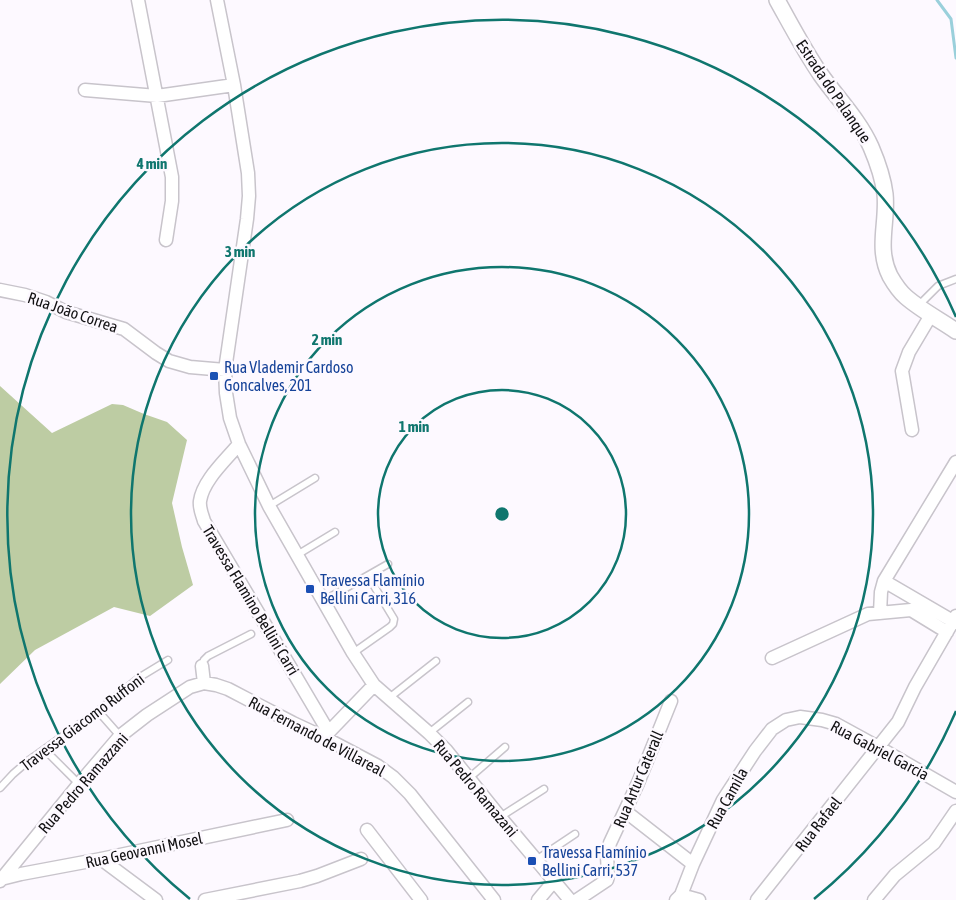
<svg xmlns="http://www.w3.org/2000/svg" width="956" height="900" font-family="'Asap Condensed',sans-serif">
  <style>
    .forest { fill: #bdcca3 }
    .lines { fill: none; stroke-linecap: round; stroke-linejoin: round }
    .stream { stroke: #9ad0db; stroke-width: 3 }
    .service-casing { stroke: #c8c4cb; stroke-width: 9 }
    .minor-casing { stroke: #c8c4cb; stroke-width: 15 }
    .tertiary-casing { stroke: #c8c4cb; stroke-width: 18 }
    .service { stroke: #fff; stroke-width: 6 }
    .minor { stroke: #fff; stroke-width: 12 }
    .tertiary { stroke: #fff; stroke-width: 15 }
    .ring { fill: none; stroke: #0f766e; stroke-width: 2.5 }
    .transit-dot { fill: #1a4fb4; stroke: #fdf9ff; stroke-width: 2 }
    .labels { text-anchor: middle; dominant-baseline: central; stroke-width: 5; stroke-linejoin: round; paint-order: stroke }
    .street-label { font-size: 16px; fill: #121113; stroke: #fdf9ff }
    .transit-label { font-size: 16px; fill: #164399; stroke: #fdf9ff; text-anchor: start }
    .centre { fill: #0f766e; stroke: #fdf9ff; stroke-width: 2.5 }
    .ring-label { font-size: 15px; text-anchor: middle; font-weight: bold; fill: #0f766e; stroke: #fdf9ff; stroke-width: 5; stroke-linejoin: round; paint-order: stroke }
  </style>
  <rect width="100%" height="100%" fill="#fdf9ff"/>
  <!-- forest -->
  <path class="forest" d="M0,386L52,433L112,404L123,405L144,414L167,422L187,440L172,503L182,547L193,585L150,616L114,607L35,650L0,684Z"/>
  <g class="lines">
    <!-- stream -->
    <path class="stream" d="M937,0L951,19L956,58"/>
    <!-- service casing -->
    <g class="service-casing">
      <path id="service" d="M918,306L938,286L956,279
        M269,506L315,478
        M297,555L335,532
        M323,601L388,564
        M353,653L390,627L393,624L394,619L368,576
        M202,666L204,660L208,656L251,634
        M389,698L436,661
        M98,711L120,736
        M429,733L468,702
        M45,750L79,784
        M469,778L505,747
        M0,788L13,774L28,761L98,711L140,677L168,660
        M500,817L544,789
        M536,860L575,834"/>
    </g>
    <!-- minor casing -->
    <g class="minor-casing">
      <path id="minor" d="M138,0L172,177V201L166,240
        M217,0L234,85L248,173L249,196L247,219L225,370L226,393L230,418L239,444L269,506L353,653L374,685L429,733L446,750L500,817L570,900
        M85,90L157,96L234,85
        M0,290L25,295L46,302L66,312L124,329L156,353L169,361L190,367L225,370
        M912,430L902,371L909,352L931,315
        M239,444C226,460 203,480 200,501C199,508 202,514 204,521L328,731
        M956,462L884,581L956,623
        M880,613L881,592L884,581
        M772,658L868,614L911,610L947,632
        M202,666L204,683
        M324,737L374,685
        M625,811L693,864
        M367,830L421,900
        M101,859L156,900
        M1,879L21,874L101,859L287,820
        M0,881L79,784L120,736L147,715L190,687L204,683L216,685L228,689L293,723L323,737L378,766L393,777L410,794L494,900
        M681,895L699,900
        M205,900L300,881L317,876L361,859
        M538,900L554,881
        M577,900L607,880L608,876L607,855L610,843L638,783L671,701
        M676,900L681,895L693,864L723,800L755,751L772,729L786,720L800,717L822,720L836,724L878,747L956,792
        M757,900L898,722L915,687L956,616
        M874,900L895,875L934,843L956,811"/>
    </g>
    <!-- tertiary casing -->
    <g class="tertiary-casing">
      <path id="tertiary" d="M777,0C791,25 805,52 821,75C838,99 859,120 871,147C877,161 883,178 885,194C888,222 876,248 890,276C894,283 899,291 906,297C921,310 940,320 956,331"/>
    </g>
    <!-- service -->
    <use href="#service" class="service"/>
    <!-- minor -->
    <use href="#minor" class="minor"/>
    <!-- tertiary -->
    <use href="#tertiary" class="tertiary"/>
  </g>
  <!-- distance rings -->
  <g class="ring">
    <circle cx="502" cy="514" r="124"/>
    <circle cx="502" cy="514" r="247"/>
    <circle cx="502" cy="514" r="371"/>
    <path d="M956 711A495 495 0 0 1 814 899M190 899A495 495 0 1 1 956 317"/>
  </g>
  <!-- markers -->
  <g class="transit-dot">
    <rect x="209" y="371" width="10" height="10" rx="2.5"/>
    <rect x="305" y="584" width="10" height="10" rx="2.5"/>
    <rect x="527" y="856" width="10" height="10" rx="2.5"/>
  </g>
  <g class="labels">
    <!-- street labels -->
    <g class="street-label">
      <text transform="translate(834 91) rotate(56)">Estrada do Palanque</text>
      <text transform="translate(73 312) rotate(19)">Rua João Correa</text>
      <text transform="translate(251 600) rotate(59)">Travessa Flamino Bellini Carri</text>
      <text transform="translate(82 722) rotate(-37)">Travessa Giacomo Ruffoni</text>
      <text transform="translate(317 736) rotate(28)">Rua Fernando de Villareal</text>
      <text transform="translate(880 750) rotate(28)">Rua Gabriel Garcia</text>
      <text transform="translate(638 779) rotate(-67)">Rua Artur Caterall</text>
      <text transform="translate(83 783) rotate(-49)">Rua Pedro Ramazzani</text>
      <text transform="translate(476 788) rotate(50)">Rua Pedro Ramazani</text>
      <text transform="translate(727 798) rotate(-61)">Rua Camila</text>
      <text transform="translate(818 824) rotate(-52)">Rua Rafael</text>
      <text transform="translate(144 850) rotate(-12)">Rua Geovanni Mosel</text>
    </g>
    <!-- transit labels -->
    <g class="transit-label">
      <text x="224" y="367">Rua Vlademir Cardoso<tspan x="224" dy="18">Goncalves, 201</tspan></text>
      <text x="320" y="580">Travessa Flamínio<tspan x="320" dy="18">Bellini Carri, 316</tspan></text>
      <text x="542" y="852">Travessa Flamínio<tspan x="542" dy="18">Bellini Carri, 537</tspan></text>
    </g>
  </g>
  <circle cx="502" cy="514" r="8" class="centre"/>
  <g class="ring-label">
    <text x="152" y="169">4 min</text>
    <text x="240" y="257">3 min</text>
    <text x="327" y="345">2 min</text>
    <text x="414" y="432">1 min</text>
  </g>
</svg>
